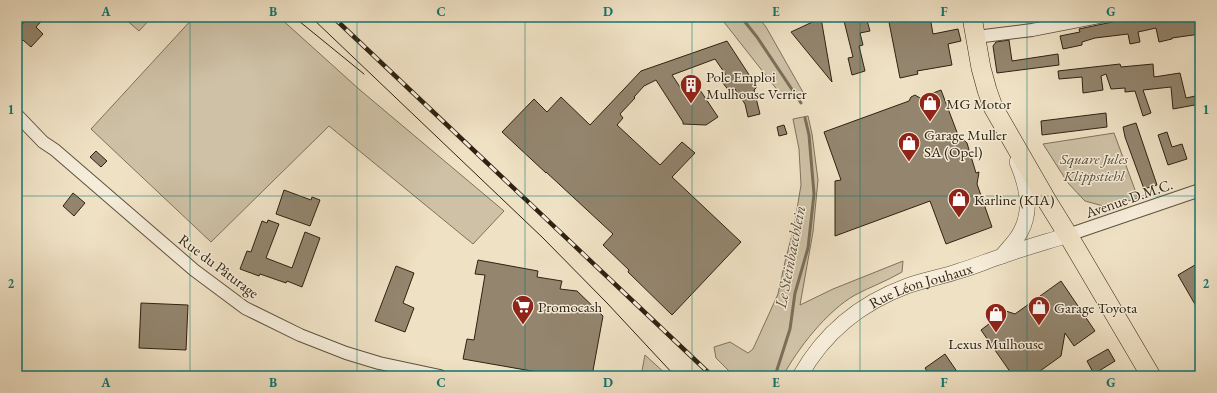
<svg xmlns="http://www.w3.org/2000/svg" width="1217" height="393" font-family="'EB Garamond',serif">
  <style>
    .green { fill: #cec1a6; stroke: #7e725c }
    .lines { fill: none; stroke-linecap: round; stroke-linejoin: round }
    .stream { stroke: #7b6e58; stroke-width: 3 }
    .building { fill: #93856e; stroke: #2f2211 }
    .minor-casing { stroke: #5f523e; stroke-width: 14 }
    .tertiary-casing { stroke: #5f523e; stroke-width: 16 }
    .primary-casing { stroke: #2f2211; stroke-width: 20 }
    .minor { stroke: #f5ecd9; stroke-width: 12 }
    .tertiary { stroke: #f5ecd9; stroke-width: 15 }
    .primary { stroke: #efe1c4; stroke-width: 19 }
    .tram { stroke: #2f2211; stroke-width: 1 }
    .rail-casing { stroke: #2f2211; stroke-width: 4.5 }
    .rail { stroke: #f5ecd9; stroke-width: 3; stroke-dasharray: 9; stroke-linecap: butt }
    .grid { fill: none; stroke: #0f766e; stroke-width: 1; stroke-opacity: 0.55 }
    .labels { text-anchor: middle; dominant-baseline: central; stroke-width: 3; stroke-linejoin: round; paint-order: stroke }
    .poi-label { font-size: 15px; fill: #2f2211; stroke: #f5ecd9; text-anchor: start }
    .park-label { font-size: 15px; font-style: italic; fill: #574a36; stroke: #f5ecd9 }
    .street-label { font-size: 15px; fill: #2f2211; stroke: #f5ecd9 }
    .water-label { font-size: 16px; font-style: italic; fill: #5b4e3a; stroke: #f5ecd9 }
    .neatline { fill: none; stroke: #0f766e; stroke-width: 1.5 }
    .grid-label { font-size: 13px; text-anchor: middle; font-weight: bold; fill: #0f766e }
  </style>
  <rect width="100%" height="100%" fill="#efe1c4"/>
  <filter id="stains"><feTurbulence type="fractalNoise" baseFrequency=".005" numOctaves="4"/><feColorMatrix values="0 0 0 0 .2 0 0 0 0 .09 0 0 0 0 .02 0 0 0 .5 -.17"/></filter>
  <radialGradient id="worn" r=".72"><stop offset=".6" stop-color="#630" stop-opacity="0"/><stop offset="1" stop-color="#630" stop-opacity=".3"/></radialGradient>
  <!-- green -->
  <path class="green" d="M123,17H152L139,31Z
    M194,17H279L360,90L504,211L473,244L329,126L211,242L91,129Z
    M720,17H758L766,27L804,94L782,96Z
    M808,116L812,134L818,180L813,232L800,305L833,289L903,261L902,272C887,281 870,287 855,295C827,311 798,348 783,376H734L716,358L714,347L730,342L748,353L753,349L778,294L785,262L794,227L801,185L799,149L793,119Z
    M1114,133L1138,198L1107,207L1085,201L1068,183L1043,144Z
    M645,355L668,376H641Z"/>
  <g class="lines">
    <!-- stream -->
    <path class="stream" d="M741,17L757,37L801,103
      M775,376L790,329L795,293L808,248L814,194L809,135L805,118"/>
  </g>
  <!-- building -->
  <path class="building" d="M29,17H45L36,27L43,34L31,47L23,40L17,46V30Z
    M843,17H866L870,31L860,33L863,45L859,46L865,71L852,75L848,58L853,57Z
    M888,17H930L933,34L958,29L961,41L948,44L952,65L917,71L918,74L900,78Z
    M1136,17H1200V34L1172,38V39L1159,42L1156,28L1138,32L1140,42L1130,44L1128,34L1095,38L1082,42V45L1063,49L1060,36L1080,32L1079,29Z
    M821,18L832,82L791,32Z
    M1009,40L1012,61L1058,54L1059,65L997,73L993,46L996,42Z
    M727,41L757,87L754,90L760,114L748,117L745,104L735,89L730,92L722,82L723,81L721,78L726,75L715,59L672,75L684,93L696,84L718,117L706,125L683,124V122L656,80L644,86L634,97L635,98L620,114L623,118L617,125L660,165L682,142L695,153L672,177L741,242L672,315L628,272L629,270L603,245L613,234L546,172V173L502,132L534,99L547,112L561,97L590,125L641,71Z
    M1120,64L1121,67L1153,64L1154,77L1180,73L1186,98L1200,95V104L1173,109L1171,87L1143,90L1151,113L1143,116L1135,91L1125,92V88L1111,89L1106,74L1101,76L1103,90L1083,93L1082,77L1059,79L1058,71Z
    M941,90L958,135L964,140L967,143L976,173L979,172L977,184L992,227L946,244L930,201L835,236V181L841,180L824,132L909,101L911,97L915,95L920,98Z
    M1106,113L1107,127L1042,135L1041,121Z
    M1136,123L1157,185L1144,189L1125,137L1123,127Z
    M784,125L787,134L779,136L777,127Z
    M1167,132L1172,147L1182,144L1187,159L1168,165L1158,135Z
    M96,151L107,161L101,167L90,157Z
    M284,190L311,200L312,197L320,200L310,226L276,214Z
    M73,193L85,203L74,216L63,206Z
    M268,220L279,224L266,258L292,268L305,232L320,238L302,287L287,281L286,283L260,274L259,276L240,269L247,251L251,252L262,221L267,223Z
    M478,260L538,271L537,277L562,281L560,289L577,291L603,316L592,376H560L463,359L467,339L474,340L485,275L475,274Z
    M1200,262V313L1178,275Z
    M396,266L414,273L403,303L414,308L405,332L375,321Z
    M1061,281L1095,331L1074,346L1065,333L1061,356L1033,376H1013L981,330L1006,311L1015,314Z
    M141,303L188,305L186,350L139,348Z
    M1108,349L1115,361L1094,374L1087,361Z
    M945,354L960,376H930L925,368Z"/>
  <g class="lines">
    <!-- minor casing -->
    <g class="minor-casing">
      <path id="minor" d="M976,37L1032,30L1099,17
        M17,115L43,142L55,150L194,270L245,308L300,335L346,353L379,363L440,376
        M1068,235L1200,190"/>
    </g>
    <!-- tertiary casing -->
    <g class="tertiary-casing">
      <g id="tertiary">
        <path d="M1002,256C1008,248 1017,240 1021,231C1033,208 1026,184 1017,162"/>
        <path id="s1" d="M800,376C824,333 861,303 907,286C923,280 942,277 959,271C973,267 987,261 1002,256C1024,248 1046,242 1068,235"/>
      </g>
    </g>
    <!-- primary casing -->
    <g class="primary-casing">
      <path id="primary" d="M972,17L981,68L987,90L993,107L1047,201L1068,235L1151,376"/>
    </g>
    <!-- minor -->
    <use href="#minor" class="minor"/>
    <!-- tertiary -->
    <use href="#tertiary" class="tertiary"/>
    <!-- primary -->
    <use href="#primary" class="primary"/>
    <!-- tram -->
    <path class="tram" d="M294,17L364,74
      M311,17L543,238L607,303L675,376"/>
    <!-- rail casing -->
    <g class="rail-casing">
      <path id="rail" d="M333,17L712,376"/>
    </g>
    <!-- rail -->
    <use href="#rail" class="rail"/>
  </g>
  <!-- grid -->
  <path class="grid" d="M190,17V376M357,17V376M525,17V376M692,17V376M860,17V376M1027,17V376M17,196H1200"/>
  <!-- icons -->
  <defs>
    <g id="building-pin" transform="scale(1.15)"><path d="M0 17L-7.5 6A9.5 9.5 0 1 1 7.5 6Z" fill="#8f2418" stroke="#f5ecd9"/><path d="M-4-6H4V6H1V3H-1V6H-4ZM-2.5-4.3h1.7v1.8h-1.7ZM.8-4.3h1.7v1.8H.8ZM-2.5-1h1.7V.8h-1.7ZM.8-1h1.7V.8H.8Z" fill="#fff"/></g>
    <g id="shop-pin" transform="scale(1.15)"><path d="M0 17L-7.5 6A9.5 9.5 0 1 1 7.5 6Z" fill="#8f2418" stroke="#f5ecd9"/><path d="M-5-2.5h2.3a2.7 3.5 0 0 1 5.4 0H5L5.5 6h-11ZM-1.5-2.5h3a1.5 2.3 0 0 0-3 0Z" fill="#fff"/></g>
    <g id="supermarket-pin" transform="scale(1.15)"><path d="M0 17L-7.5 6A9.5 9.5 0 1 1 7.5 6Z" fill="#8f2418" stroke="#f5ecd9"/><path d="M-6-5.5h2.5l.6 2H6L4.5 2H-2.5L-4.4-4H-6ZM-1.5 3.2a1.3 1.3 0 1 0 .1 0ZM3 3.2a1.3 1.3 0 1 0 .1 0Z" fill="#fff"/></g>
  </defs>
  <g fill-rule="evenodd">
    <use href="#building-pin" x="691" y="85"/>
    <use href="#shop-pin" x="930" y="103"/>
    <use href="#shop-pin" x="909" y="143"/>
    <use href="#shop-pin" x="959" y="199"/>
    <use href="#supermarket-pin" x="523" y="306"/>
    <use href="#shop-pin" x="1039" y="307"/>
    <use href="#shop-pin" x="996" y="314"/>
  </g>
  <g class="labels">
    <!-- poi labels -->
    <g class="poi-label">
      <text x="706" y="76">Pole Emploi<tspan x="706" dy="17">Mulhouse Verrier</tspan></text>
      <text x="946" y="103">MG Motor</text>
      <text x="924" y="134">Garage Muller<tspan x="924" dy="17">SA (Opel)</tspan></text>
      <text x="974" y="199">Karline (KIA)</text>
      <text x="538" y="306">Promocash</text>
      <text x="1054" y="307">Garage Toyota</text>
      <text x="996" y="343" text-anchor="middle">Lexus Mulhouse</text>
    </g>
    <!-- park labels -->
    <g class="park-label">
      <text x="1094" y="158">Square Jules<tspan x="1094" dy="17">Klippstiehl</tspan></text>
    </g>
    <!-- street labels -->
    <g class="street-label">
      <text transform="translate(1129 198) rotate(-19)">Avenue D.M.C.</text>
      <text transform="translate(219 266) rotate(37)">Rue du Pâturage</text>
      <text stroke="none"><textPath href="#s1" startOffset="156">Rue Léon Jouhaux</textPath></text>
    </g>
    <!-- water labels -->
    <g class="water-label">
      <text transform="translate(790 257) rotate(-79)">Le Steinbaechlein</text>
    </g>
  </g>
  <!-- margin -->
  <rect width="1217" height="393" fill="none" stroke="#efe1c4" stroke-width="44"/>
  <rect x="22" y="22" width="1173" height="349" class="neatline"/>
  <g class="grid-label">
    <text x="106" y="16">A</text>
    <text x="273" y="16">B</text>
    <text x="441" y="16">C</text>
    <text x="608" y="16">D</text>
    <text x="776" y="16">E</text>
    <text x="944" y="16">F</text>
    <text x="1111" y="16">G</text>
    <text x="11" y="114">1</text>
    <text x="1206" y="114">1</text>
    <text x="11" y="288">2</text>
    <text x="1206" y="288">2</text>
    <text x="106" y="387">A</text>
    <text x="273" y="387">B</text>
    <text x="441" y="387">C</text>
    <text x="608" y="387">D</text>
    <text x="776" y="387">E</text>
    <text x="944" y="387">F</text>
    <text x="1111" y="387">G</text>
  </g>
  <rect width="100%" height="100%" filter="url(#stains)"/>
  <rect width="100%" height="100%" fill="url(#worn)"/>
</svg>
